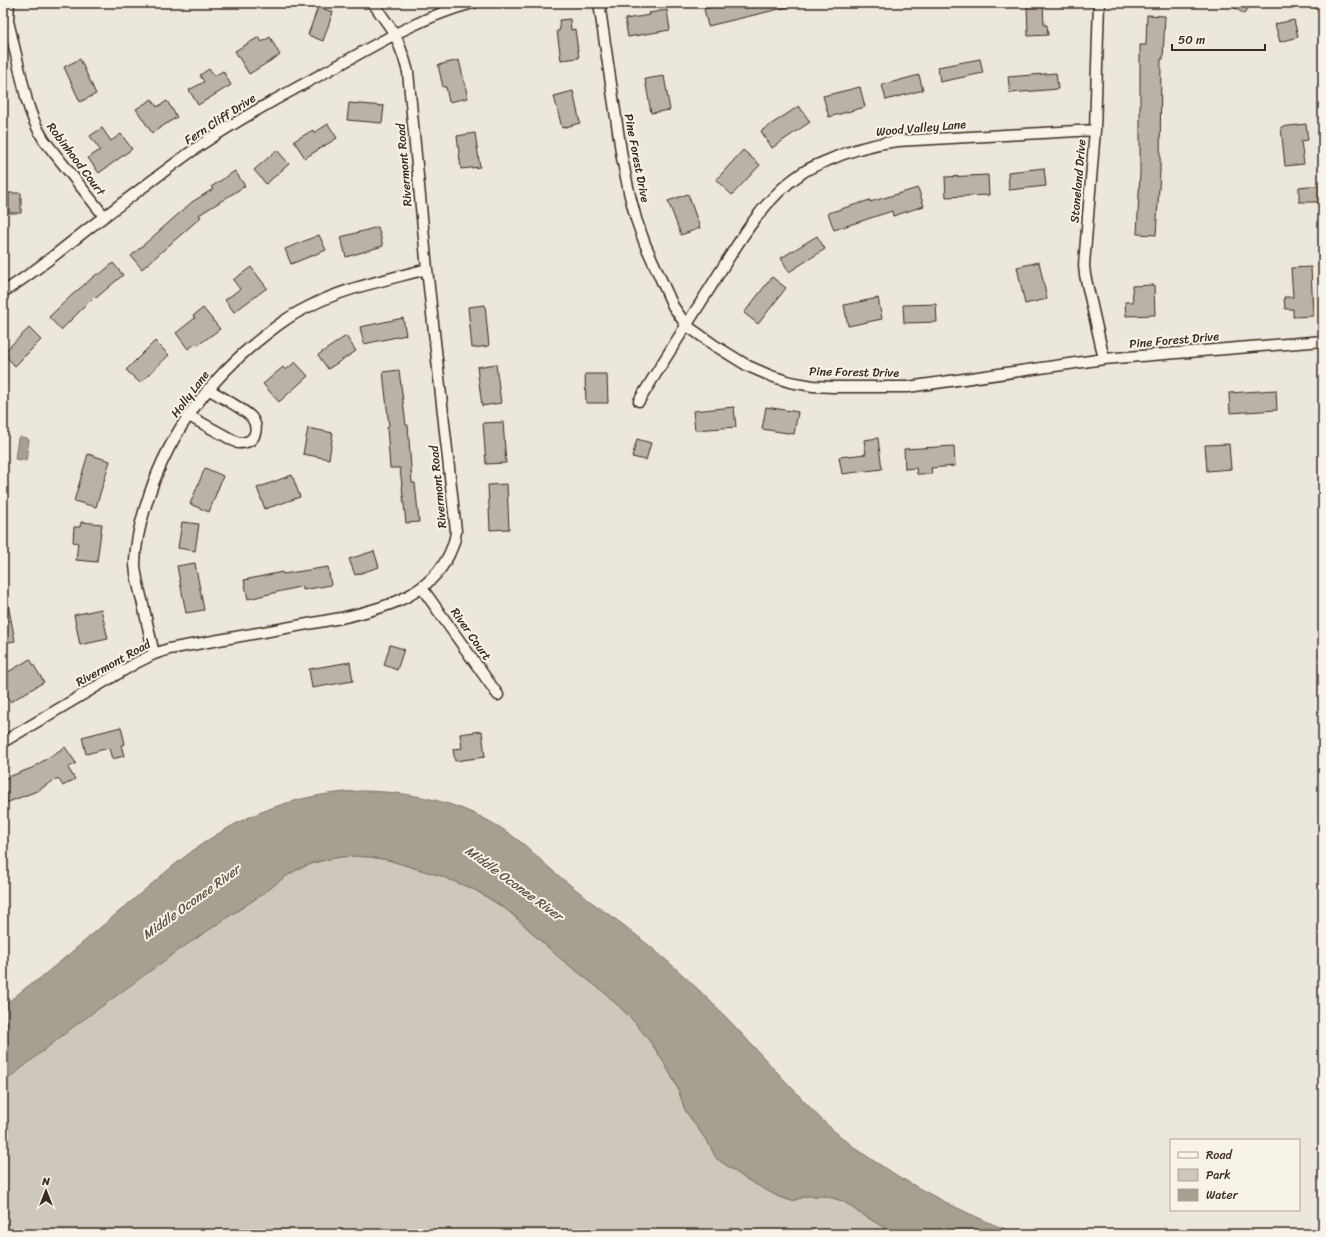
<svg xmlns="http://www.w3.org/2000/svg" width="1326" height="1237" font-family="Sriracha,sans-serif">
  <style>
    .green { fill: #cec8bc; stroke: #84796d }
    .water { fill: #a89f93; stroke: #7c7064 }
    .building { fill: #bab2a7; stroke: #3b2a1e }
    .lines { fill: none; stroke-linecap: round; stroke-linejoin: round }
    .minor-casing { stroke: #3b2a1e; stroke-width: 13 }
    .minor { stroke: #f7f3e8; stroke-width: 10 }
    .labels { text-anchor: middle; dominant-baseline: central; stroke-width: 4; stroke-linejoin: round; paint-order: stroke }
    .street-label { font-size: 12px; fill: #3b2a1e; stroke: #f7f3e8 }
    .water-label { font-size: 13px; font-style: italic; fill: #615347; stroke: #f7f3e8 }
  </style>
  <rect width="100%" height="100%" fill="#ece7dc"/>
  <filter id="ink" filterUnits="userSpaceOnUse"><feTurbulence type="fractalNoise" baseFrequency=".025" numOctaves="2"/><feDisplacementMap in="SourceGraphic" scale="8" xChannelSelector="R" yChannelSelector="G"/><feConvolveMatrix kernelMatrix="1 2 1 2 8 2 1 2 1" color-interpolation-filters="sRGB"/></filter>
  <g filter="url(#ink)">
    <!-- green -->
    <path class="green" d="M351,856L370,857L388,860L441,876L475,890L507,910L561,959L605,993L632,1019L644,1033L665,1064L678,1089L685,1110L709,1144L716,1158L746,1179L779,1197L792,1201L807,1196H825L843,1201L858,1212L895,1234H3V1083C74,1023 149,969 226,918C240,909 254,900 267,891C277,883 287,874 299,869C316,861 333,858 351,856Z"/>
    <!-- water -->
    <path class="water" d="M20,437L27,438L29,440L26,461L15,459L18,438Z
      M363,791C419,792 473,805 518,840C528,847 536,856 545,864C557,875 570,885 583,895C595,906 609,914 622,924C652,947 681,972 708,999C737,1027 763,1058 791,1087C805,1102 818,1117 834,1131C883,1173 956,1210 1017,1234H895L858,1212L843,1201L825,1196H807L792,1201L779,1197L746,1179L716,1158L709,1144L685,1110L678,1089L674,1080L655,1048L632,1019L605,993L561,959L534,935L521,921L507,910L491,899L475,890L441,876L388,860L370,857L351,856L333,858L315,862L298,869L282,879L267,891L179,950L72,1028L3,1083V1006L28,986L39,979C71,953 102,926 134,899C153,883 171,867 191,852C242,814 298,793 363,791Z"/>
    <!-- building -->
    <path class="building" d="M730,3H787L788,7L708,26L704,9Z
      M1027,3H1043L1044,25H1047L1048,35L1028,36Z
      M1228,3H1252L1244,14Z
      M318,7L333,12L323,41L308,35Z
      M667,10L670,30L628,37L625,19L650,15L649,13Z
      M1147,15L1165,16L1163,59H1161L1160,172L1156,235L1137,234L1140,172V45H1146Z
      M570,19L571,30L575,29L579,58L561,60L557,31L560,30L559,20Z
      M1294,20L1298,37L1280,42L1275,24Z
      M259,37L262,42L270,37L280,55L249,74L235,51Z
      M80,59L96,94L80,102L64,67Z
      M980,59L983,73L940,82L938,67Z
      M459,60L468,98L449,102L446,87H443L438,65Z
      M209,69L214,76L223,71L231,85L198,105L189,90L204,82L200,75Z
      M1056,73L1058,89L1010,93L1008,77Z
      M919,75L923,90L886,100L882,85Z
      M664,76L670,110L651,113L645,79Z
      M860,87L865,107L829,117L823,96Z
      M573,91L580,123L562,128L554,96Z
      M152,99L157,107L167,101L177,117L152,133L136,109Z
      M349,103L384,106L382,123L347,120Z
      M799,106L810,122L772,148L761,131Z
      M328,124L337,138L305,158L294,141L313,130L314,133Z
      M1306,124L1308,140L1301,141L1304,164L1285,166L1281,127Z
      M102,128L111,141L121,134L132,149L99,173L88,158L100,150L90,136Z
      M475,133L480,167L461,169L457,136Z
      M277,150L289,164L266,184L254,170Z
      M743,150L760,165L732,195L716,180Z
      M1044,168L1046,186L1009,190L1008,172Z
      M235,171L245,186L199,215L201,217L142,269L131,256L192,202L213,189L211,187Z
      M988,175L989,195L946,197L945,177Z
      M1309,186H1323V202H1299V187Z
      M918,188L924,206L893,216L892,211L834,230L828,213L870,200V202Z
      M9,193H21V213H9Z
      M688,194L700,228L681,235L668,201Z
      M378,227L383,246L346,257L341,237Z
      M319,235L326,250L291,264L285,249Z
      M817,236L825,249L789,272L781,258Z
      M1039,262L1047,299L1025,304L1017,267Z
      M113,263L123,275L96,298L95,296L61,330L49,317L72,295L98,273L99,275Z
      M251,267L267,288L234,312L225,300L240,289L233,280Z
      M1311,267L1313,316L1293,317V309H1285L1284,297H1293L1291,268Z
      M772,277L786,288L758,324L744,313Z
      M1154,285L1155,315L1126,316L1125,302H1133L1132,286Z
      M878,298L882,319L848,326L844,305Z
      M936,304L937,322L904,323L903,305Z
      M485,305L489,346L472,348L468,307Z
      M203,308L220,329L198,345L195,344L188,349L176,333L195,318L193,316Z
      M403,318L406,335L364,344L360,327Z
      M29,328L41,340L15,366L3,353Z
      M346,336L356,351L328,369L318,355Z
      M155,341L169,355L140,383L126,370Z
      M295,362L308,376L279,402L263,384L283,367L286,370Z
      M496,364L501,403L482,406L477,367Z
      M399,370L406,425H408L412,483H415L419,522L406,523L400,468H390L387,427L389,426L383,372Z
      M585,374H607L608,403H586Z
      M1276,390L1277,410L1230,413L1229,393Z
      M734,407L736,427L695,430L693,411Z
      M766,407L798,412L794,434L762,429Z
      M503,422L506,463L486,464L483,423Z
      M308,428L333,433L329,459L303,454Z
      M878,438L882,469L842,474L839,457L866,454L864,440Z
      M637,439L651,443L646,460L632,457Z
      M1229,444L1231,469L1207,471L1205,445Z
      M954,446L955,466L931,468L932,474H917L916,468L905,469L904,449Z
      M88,454L110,461L96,507L74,501Z
      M205,468L223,476L209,512L190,504Z
      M292,475L300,497L265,509L257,488Z
      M507,484L509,529L490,530L488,485Z
      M81,522L102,524L97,562L76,560L78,543L73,542L74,527H80Z
      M182,522L199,524L195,551L178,548Z
      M374,551L379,567L355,575L349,559Z
      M195,563L204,610L186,613L177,566Z
      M328,567L331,585L303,590V586L248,599L244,580L282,572L283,574Z
      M3,604H8L15,641L3,643Z
      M101,609L108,639L80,645L74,615Z
      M390,645L404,649L397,670L384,665Z
      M30,659L44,682L10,702L3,689V675Z
      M350,662L353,681L312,688L309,669Z
      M121,727L125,744L121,745L124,756L112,759L109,748L86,754L82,737Z
      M482,731L485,757L455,761L453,749L462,748L460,734Z
      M65,747L76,763L68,768L75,779L63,786L58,778L37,791L3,804V779L32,768Z"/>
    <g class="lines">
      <!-- minor casing -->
      <g class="minor-casing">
        <path id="minor" d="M599,3L622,158L629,192L636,219L645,244L673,306L686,325L714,345L748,366L771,376L790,382L813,386L833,387H908L1104,359L1323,341
          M1099,3L1095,130L1084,265L1085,275L1104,359
          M1318,3L1323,7
          M3,11L8,21L27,101C31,115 36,127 44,140L104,216
          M8,19L9,3
          M3,292C39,270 71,241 105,216C137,192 169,167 202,144C249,113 298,87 346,61C387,38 427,15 473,3
          M639,401C662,363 686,326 710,288C736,247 761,200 802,173C809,168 817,165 824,162C848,151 871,144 897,141L1095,130
          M189,416L238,443C245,443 251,442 254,436C257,430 256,424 252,418C247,411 218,395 208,389
          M422,588L498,695
          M154,654C150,636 146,618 142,600C139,589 136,577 135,565C135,545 140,524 146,505C165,441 203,387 254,344C270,331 287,317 306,308C343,288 386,280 427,269
          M3,742L136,663L154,654L169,649L341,618C380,609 422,599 445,562C451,552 455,543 456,531L427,269L408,72L404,58L395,34L373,3"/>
      </g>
      <!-- minor -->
      <use href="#minor" class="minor"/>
    </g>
  </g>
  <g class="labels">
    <!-- street labels -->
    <g class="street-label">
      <text transform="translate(220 119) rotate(-33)">Fern Cliff Drive</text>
      <text transform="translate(921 128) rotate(-5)">Wood Valley Lane</text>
      <text transform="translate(637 158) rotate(79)">Pine Forest Drive</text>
      <text transform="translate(76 159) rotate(53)">Robinhood Court</text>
      <text transform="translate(404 165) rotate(-95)">Rivermont Road</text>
      <text transform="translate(1078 181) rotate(-85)">Stoneland Drive</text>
      <text transform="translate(1174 340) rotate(-5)">Pine Forest Drive</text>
      <text transform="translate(854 372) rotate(1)">Pine Forest Drive</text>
      <text transform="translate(190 394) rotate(-53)">Holly Lane</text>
      <text transform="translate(438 487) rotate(-96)">Rivermont Road</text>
      <text transform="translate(471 634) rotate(55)">River Court</text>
      <text transform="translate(113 663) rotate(-29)">Rivermont Road</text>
    </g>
    <!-- water labels -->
    <g class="water-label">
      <text transform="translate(514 883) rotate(36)">Middle Oconee River</text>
      <text transform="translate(191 902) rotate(-36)">Middle Oconee River</text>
    </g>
  </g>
  <!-- margin -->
  <rect width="1326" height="1237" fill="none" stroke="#f7f3e8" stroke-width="16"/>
  <rect x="8" y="8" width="1310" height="1221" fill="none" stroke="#3b2a1e" stroke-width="1.5" filter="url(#ink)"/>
  <!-- legend -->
  <rect x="1170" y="1139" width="130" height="72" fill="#f7f3e8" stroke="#aca397"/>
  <rect x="1178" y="1152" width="20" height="6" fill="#f7f3e8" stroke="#aca397"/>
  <text x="1206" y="1159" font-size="12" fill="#3b2a1e">Road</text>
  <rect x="1178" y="1169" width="20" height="12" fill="#cec8bc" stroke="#aca397"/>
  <text x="1206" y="1179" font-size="12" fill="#3b2a1e">Park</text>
  <rect x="1178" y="1189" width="20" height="12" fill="#a89f93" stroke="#aca397"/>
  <text x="1206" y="1199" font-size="12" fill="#3b2a1e">Water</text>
  <!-- north arrow -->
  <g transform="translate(46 1191)" stroke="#f7f3e8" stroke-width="3" paint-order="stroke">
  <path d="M0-3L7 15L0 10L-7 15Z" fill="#3b2a1e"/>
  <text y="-6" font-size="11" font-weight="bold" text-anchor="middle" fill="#3b2a1e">N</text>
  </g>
  <!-- scale -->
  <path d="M1172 44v6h93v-6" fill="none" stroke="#3b2a1e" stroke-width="2"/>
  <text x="1178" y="44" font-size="12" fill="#3b2a1e" stroke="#f7f3e8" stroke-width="3" paint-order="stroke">50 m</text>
</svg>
